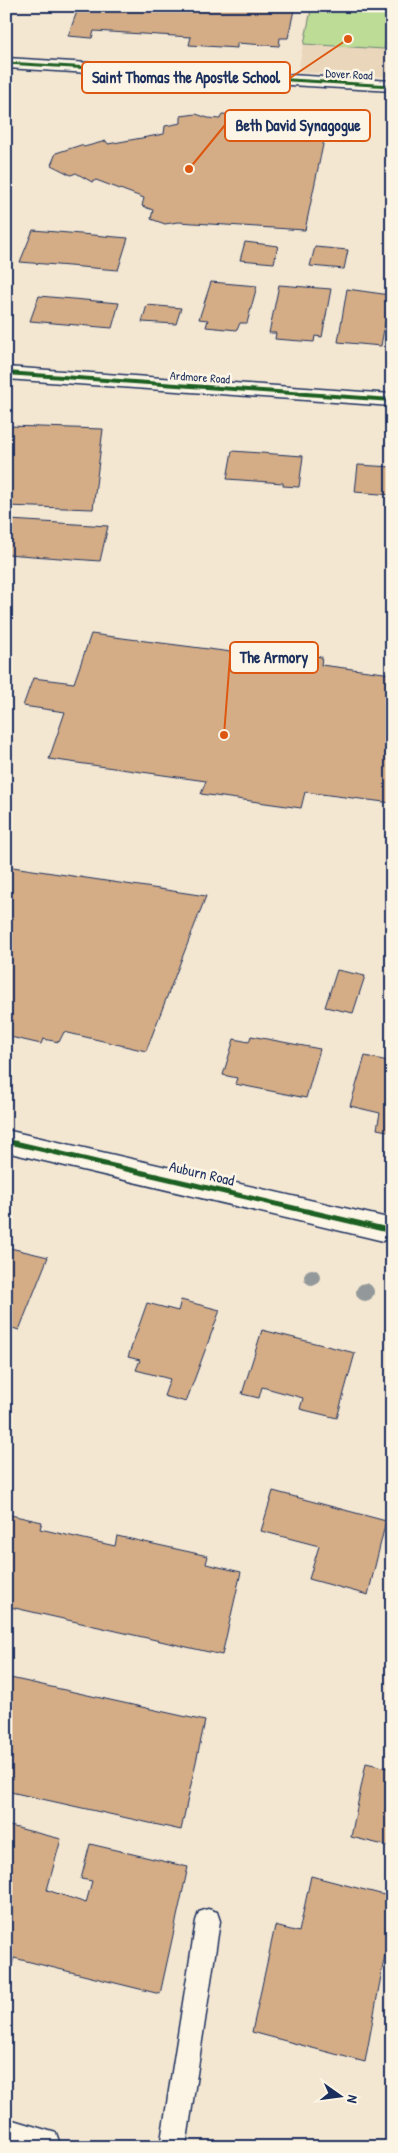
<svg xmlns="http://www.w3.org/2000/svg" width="398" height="2153" font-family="'Patrick Hand',sans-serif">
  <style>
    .built { fill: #ead6bb }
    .green { fill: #bddc95; stroke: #6c867a }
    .building { fill: #d4ad86; stroke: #1b2f5e }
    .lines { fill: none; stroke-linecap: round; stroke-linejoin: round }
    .lane-casing { stroke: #1b2f5e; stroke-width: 3 }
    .street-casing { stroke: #1b2f5e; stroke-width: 3 }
    .secondary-casing { stroke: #1b2f5e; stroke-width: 3 }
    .lane { fill: #fcf5e5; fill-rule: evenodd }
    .street { fill: #fcf5e5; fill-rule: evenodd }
    .secondary { fill: #fcf5e5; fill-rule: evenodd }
    .cycleway-far2-casing { stroke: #fcf5e5; stroke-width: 5 }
    .cycleway-far1-casing { stroke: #fcf5e5; stroke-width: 6 }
    .cycleway-casing { stroke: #fcf5e5; stroke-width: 8 }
    .cycleway-far2 { stroke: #1b5e20; stroke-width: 3 }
    .cycleway-far1 { stroke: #1b5e20; stroke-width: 4 }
    .cycleway { stroke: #1b5e20; stroke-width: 5 }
    .tree { fill: #93999a }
    .labels { text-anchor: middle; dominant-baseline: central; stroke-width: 5; stroke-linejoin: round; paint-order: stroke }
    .far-street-label { font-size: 12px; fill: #1b2f5e; stroke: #fcf5e5 }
    .street-label { font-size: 15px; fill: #1b2f5e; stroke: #fcf5e5 }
    .leader { fill: none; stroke: #de5710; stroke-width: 2 }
    .callout-dot { fill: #de5710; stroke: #fcf5e5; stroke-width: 2 }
    .callout { fill: #fcf5e5; stroke: #de5710; stroke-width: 2 }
    .callout-label { font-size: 16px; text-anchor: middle; font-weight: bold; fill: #1b2f5e }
  </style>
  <rect width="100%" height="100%" fill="#f4e7d2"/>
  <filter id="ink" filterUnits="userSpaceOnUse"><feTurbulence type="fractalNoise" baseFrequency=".02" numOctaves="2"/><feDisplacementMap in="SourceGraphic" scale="10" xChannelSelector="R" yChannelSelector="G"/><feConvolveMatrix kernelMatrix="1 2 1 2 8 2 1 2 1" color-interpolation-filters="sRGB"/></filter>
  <g filter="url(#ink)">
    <!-- built -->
    <path class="built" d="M310,6H392V77L298,72Z"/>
    <!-- green -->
    <path class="green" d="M312,6L391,7L384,49L304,44Z"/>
    <!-- building -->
    <path class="building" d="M79,6H287L286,10H294L288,38H280L279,46L237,43V48L189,45L191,37L94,31L92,38L68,36Z
      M196,114L208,118L220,119L222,114L328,121L305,230L178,222L165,224L151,219L153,210L142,206L144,198L96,180L92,182L76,173L71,175L51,165L56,153L81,145L84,147L106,141L108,144L164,134L165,126L181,123V116Z
      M33,230L128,238L118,270L20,262Z
      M245,242L278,246L274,263L240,260Z
      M315,247L348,250L344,269L310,266Z
      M211,282L257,286L247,323H240L237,330L206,327L208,320L199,319Z
      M279,285L331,289L322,337L315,336L314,342L275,339L276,333H269Z
      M347,289L390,295L381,346L338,342Z
      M39,296L107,302L119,303L112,328L30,321Z
      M147,305L181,308L176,324L142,322Z
      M9,426L103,429L93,509L6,506V442Z
      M232,451L303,456L299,487L283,486V483L227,479Z
      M358,465L392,467V495L355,492Z
      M10,520L108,526L100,561L6,554V530Z
      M91,634L255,655L256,648L322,657L321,665L392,674V803L305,792L301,808L201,794L206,781L49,759L65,712L23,706L33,678L74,683Z
      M6,866L206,896L146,1051L64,1032L59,1042L43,1039L41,1044L6,1036Z
      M337,970L365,976L353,1013L325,1007Z
      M251,1036L320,1049L306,1098L235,1084L237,1078L223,1075L234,1039L249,1042Z
      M365,1056L392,1062V1132L377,1129L380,1113L350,1106Z
      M6,1247L48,1257L19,1330L6,1326Z
      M181,1300L220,1310L186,1402L164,1396L170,1379L136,1370L140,1360L128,1357L147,1303L178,1311Z
      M262,1330L355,1353L337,1418L300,1409L303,1398L262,1387L259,1398L242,1394Z
      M392,1397V1418L386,1416Z
      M273,1491L386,1521L368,1595L309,1579L319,1546L261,1531Z
      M6,1514L42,1522L40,1529L115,1546L117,1536L208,1556L206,1564L241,1572L222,1655L6,1606Z
      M6,1677L205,1721L181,1830L6,1791Z
      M366,1763L392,1769V1847L351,1837Z
      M6,1825L61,1839L47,1890L86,1903L92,1881L81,1879L90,1844L188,1867L160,1994L14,1958L6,1987Z
      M311,1876L392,1897V1917L365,2062L252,2032L275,1926L299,1932Z"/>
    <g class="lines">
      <!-- lane casing -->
      <g class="lane-casing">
        <path id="lane" d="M208,1909L217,1912L220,1921L186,2147H160L196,1921L199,1912Z"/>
      </g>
      <!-- street casing -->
      <g class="street-casing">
        <path id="street" d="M6,58L392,81V91L6,68Z
          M6,367L392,394V406L6,379Z
          M6,1130L392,1219V1243L6,1152Z"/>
      </g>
      <!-- secondary casing -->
      <g class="secondary-casing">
        <path id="secondary" d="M6,2118L56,2133L61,2147H6Z"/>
      </g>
      <!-- lane -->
      <use href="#lane" class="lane"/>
      <!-- street -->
      <use href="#street" class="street"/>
      <!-- secondary -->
      <use href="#secondary" class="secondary"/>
      <!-- cycleway-far2 casing -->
      <g class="cycleway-far2-casing">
        <path id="cycleway-far2" d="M6,63L392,86"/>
      </g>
      <!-- cycleway-far1 casing -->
      <g class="cycleway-far1-casing">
        <path id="cycleway-far1" d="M6,373L392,400"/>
      </g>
      <!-- cycleway casing -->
      <g class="cycleway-casing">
        <path id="cycleway" d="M6,1141L392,1231"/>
      </g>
      <!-- cycleway-far2 -->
      <use href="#cycleway-far2" class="cycleway-far2"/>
      <!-- cycleway-far1 -->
      <use href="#cycleway-far1" class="cycleway-far1"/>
      <!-- cycleway -->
      <use href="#cycleway" class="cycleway"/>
    </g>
    <!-- trees -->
    <g class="tree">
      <circle cx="312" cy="1277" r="8"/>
      <circle cx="365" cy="1292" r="9"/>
    </g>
  </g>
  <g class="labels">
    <!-- far-street labels -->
    <g class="far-street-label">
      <text transform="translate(349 74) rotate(3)">Dover Road</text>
      <text transform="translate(200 377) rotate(4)">Ardmore Road</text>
    </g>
    <!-- street labels -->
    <g class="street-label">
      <text transform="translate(202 1173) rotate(13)">Auburn Road</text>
    </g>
  </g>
  <!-- callouts -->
  <path class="leader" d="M348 39L290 78M189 169L225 125M224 735L230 657"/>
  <g class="callout-dot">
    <circle cx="348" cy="39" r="5"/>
    <circle cx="189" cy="169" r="5"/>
    <circle cx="224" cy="735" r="5"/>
  </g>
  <g class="callout">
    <rect x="82" y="62" width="208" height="31" rx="5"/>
    <rect x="225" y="110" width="145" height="31" rx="5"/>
    <rect x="230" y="642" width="88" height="31" rx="5"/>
  </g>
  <g class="callout-label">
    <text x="186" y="83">Saint Thomas the Apostle School</text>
    <text x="298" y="131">Beth David Synagogue</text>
    <text x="274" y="663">The Armory</text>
  </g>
  <!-- margin -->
  <rect width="398" height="2153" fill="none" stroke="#fcf5e5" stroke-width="25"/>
  <rect x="12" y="12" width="373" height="2128" fill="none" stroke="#1b2f5e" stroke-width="2" filter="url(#ink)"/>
  <!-- north arrow -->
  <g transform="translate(340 2096) rotate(104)" stroke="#fcf5e5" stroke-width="4" paint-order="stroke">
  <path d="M0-4L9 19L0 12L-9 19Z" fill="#1b2f5e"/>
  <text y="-8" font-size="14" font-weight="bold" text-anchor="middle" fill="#1b2f5e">N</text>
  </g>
</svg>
